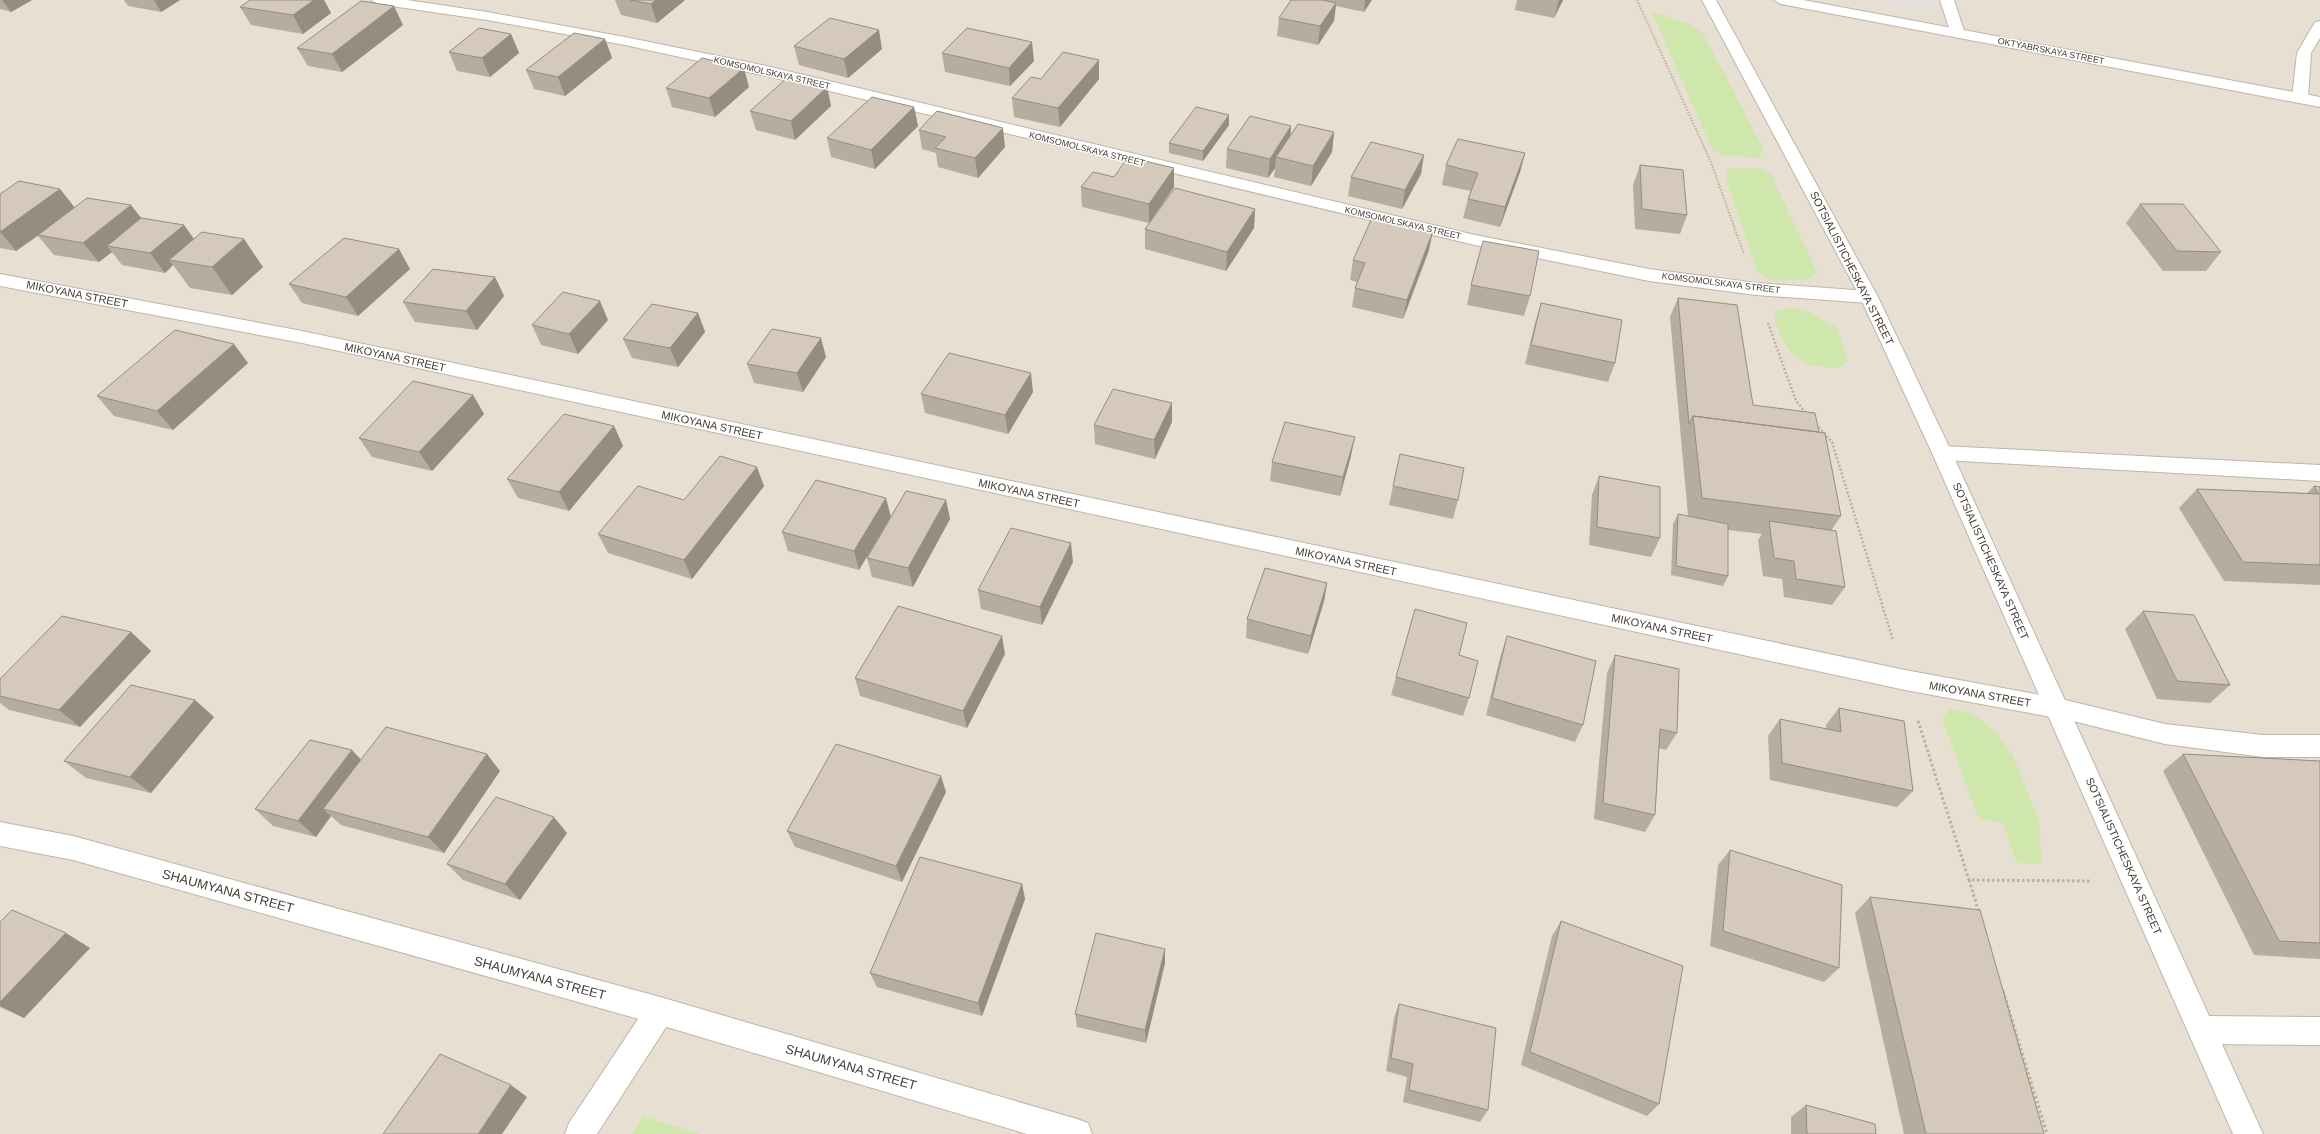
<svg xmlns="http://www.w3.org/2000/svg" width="2320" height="1134" font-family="Helvetica,sans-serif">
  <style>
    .residential { fill: #e6dfd2 }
    .green { fill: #cfe7ac }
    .parking { fill: #e3e0dd }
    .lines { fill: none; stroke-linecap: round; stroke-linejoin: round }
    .service-casing { stroke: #beb5a7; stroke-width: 2 }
    .minor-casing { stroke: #beb5a7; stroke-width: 2 }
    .tertiary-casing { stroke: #beb5a7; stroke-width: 2 }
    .path-far2 { stroke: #bfb098; stroke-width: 2; stroke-dasharray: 1.5 1.5; stroke-linecap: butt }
    .path-far1 { stroke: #bfb098; stroke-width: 2.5; stroke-dasharray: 2 2; stroke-linecap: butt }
    .path { stroke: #bfb098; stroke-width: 3; stroke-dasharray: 2.5 2.5; stroke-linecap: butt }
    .service { fill: #fff; fill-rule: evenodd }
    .minor { fill: #fff; fill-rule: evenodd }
    .tertiary { fill: #fff; fill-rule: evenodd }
    .wall { fill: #b6ada0 }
    .shaded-wall { fill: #948d82 }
    .building { fill: #d4c9ba; stroke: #948d82 }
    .labels { text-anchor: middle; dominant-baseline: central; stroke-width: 3; stroke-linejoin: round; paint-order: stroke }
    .far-street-label { font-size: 9px; fill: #443d34; stroke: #fff }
    .street-label { font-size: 11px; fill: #443d34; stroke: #fff }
    .near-street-label { font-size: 13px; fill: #443d34; stroke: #fff }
  </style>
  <rect width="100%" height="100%" fill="#f2eee4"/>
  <!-- residential -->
  <path class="residential" d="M0,0H2320V1134H0Z"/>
  <!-- green -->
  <path class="green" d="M1652,12L1692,25L1704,35L1764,150L1758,158L1721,155L1712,149Z
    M1729,168H1759L1771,174L1817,272L1806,280H1770L1757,271L1725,177Z
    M1790,307L1811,313L1837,328L1848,361L1839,368C1813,367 1796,365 1784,342C1778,331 1775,324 1775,312Z
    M1950,708L1972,714L1994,730L2013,755L2039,822L2042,864L2017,863L2003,823L1979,819L1942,719Z
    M643,1116L700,1134H632Z"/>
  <!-- parking -->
  <path class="parking" d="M1874,0H1930L1934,12Z"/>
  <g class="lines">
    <!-- service casing -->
    <g class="service-casing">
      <path id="service" d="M1940,0H1954L1965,34L1963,37L1958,38L1951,34Z
        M2320,21V38L2311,53L2308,98L2305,101H2295L2292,98L2297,53L2315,22Z
        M1942,446L2320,465V481L1942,460L1935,458L1932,453L1935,448Z
        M2057,698L2165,724L2263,735H2320V757H2263L2165,744L2049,715L2045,708L2049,701Z
        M660,997L670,1001L674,1011L670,1021L597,1134H565L569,1123L650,1001Z"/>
    </g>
    <!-- minor casing -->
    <g class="minor-casing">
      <path id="minor" d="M371,0H407L487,12L625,37L762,65L1475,235L1649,269L1756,283L1869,291L1875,293L1878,297L1875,301L1869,303L1756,295L1649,281L1475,245L762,75L625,45L487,20L378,4Z
        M1774,0H1803L2320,97V107L1781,4Z
        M0,274L302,331L1905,670L2057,698L2065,701L2069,708L2065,715L2057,718L1905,690L302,343L0,286Z
        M0,822L73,836L660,997L1077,1119L1088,1123L1092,1134H1027L660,1025L73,860L0,846Z
        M2203,1016L2320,1017V1045L2203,1044L2193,1040L2189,1030L2193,1020Z"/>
    </g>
    <!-- tertiary casing -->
    <g class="tertiary-casing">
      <path id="tertiary" d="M1702,0H1716L1878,297L1952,453L2263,1134H2233L1932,453L1860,297Z"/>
    </g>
    <!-- path-far2 -->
    <path class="path-far2" d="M1637,0L1710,160L1744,254"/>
    <!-- path-far1 -->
    <path class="path-far1" d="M1768,323L1796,401L1807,414
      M1816,424L1832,442L1893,640"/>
    <!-- path -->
    <path class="path" d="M1918,721L1969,880L2091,881
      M1969,880L1979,912
      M2003,991L2047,1134"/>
    <!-- service -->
    <use href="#service" class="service"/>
    <!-- minor -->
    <use href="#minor" class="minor"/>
    <!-- tertiary -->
    <use href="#tertiary" class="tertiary"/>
  </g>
  <!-- wall -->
  <path class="wall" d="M0,0H32L11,12L0,9Z
    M124,0H180L161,12L128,6Z
    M250,0H324L331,13L303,34L251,25L240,7Z
    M615,0H685L657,23L621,15Z
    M1291,0H1372L1364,12L1336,6L1334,21L1318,45L1277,36L1279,18Z
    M1517,0H1563L1554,18L1515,10Z
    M403,25L342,72L308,66L297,48Z
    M511,34L519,53L490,77L457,71L449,52Z
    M605,39L612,58L565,96L534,89L526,70Z
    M794,46L882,49L848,78L799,65Z
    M942,53L1034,61L1010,86L945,72Z
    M1099,60V79L1060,127L1014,117L1012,98L1041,79Z
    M749,87L715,117L672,107L666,88Z
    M827,87L831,106L795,140L756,130L750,111Z
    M914,107L918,126L875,169L831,157L827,138Z
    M1229,115V125L1203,161L1169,153V143Z
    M919,130L1005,147L978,178L938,167L936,153L922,149Z
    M1334,132L1332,152L1311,186L1274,177L1275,168L1268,178L1226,168L1227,149L1291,135Z
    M1525,153L1520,172L1500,227L1463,218L1468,199L1471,191L1442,185L1446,165Z
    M1640,165L1687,215L1680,234L1635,229L1633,185Z
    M1421,174L1402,209L1348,196L1351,177Z
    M1114,177L1174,187L1149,223L1082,207L1081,187Z
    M60,189L74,207L184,225L194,239L263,267L232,295L190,288L173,265L165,273L122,265L112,252L99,262L54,255L38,236L16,251L0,248V194Z
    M2140,204L2221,252L2206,271H2163L2126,223Z
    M1255,209L1254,228L1226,271L1145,249V229Z
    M1429,250L1403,319L1352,307L1355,288L1357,282L1350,280L1353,260Z
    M410,269L358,316L302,303L289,284Z
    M495,277L504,296L477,330L415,322L403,302Z
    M1471,285L1530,296L1524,316L1467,305Z
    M1678,298L1753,405L1819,432L1841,516L1831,531L1845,587L1832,605L1784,597L1782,579L1763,576L1758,540L1762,534L1728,530V576L1723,586L1671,575L1673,524L1678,514L1688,516L1670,317Z
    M1541,303L1615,363L1608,382L1525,364L1535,323Z
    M698,313L705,332L678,367L632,358L623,339Z
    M608,320L578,354L541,345L532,325Z
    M826,357L803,392L754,383L747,364Z
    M248,363L173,430L114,416L97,396Z
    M1033,392L1008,434L925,413L921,394Z
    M473,395L484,414L432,471L372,457L359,438Z
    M1172,403V422L1155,459L1095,444L1094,425Z
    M614,426L623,446L569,511L518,498L507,479Z
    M1351,456L1340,496L1270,481L1272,462Z
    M1599,476L1660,538L1651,557L1589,545L1592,495Z
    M764,486L692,579L608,553L598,534L684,500Z
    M1393,486L1458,500L1453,519L1389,505Z
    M2314,486L2320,487V585L2224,581L2179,508L2197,489L2307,493Z
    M886,498L859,570L788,551L782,532Z
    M946,500L950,519L913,587L872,577L867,558Z
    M1073,562L1042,625L981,609L978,590Z
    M1327,583L1324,601L1308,654L1246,638L1247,619Z
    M2143,611L2230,685L2210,703L2157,699L2125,629Z
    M131,632L151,651L80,727L9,710L0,703V679Z
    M1507,636L1583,725L1575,742L1486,715L1501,654Z
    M1005,654L967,728L860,696L855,678Z
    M1459,655L1469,698L1463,716L1391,695L1396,677Z
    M1615,655L1677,733L1666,750L1659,748L1655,815L1645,832L1594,819L1607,673Z
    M1839,708L1913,791L1897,807L1770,780L1768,736L1780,719L1826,729V725Z
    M214,717L151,793L86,778L64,761Z
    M2183,754L2320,761V959L2254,955L2163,771Z
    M361,759L500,771L444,853L341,825L331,816L316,837L273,826L255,809Z
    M946,792L902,882L795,847L787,831Z
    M567,833L520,900L463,880L447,864Z
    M1730,850L1839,968L1824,982L1710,946L1718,865Z
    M1022,884L1025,899L982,1016L877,987L870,973Z
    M1870,897L2044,1134H1904L1855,913Z
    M1561,921L1659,1104L1647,1116L1521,1065L1552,936Z
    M0,922L90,948L24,1018L0,1007Z
    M1165,949V963L1146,1043L1077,1027L1075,1014Z
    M1399,1004L1488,1110L1480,1122L1403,1102L1407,1077L1386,1071L1394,1018Z
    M1806,1105L1876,1134H1791V1117Z"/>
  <!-- shaded-wall -->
  <path class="shaded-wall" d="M2,0H32L11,12Z
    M154,0H180L161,12Z
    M314,0H324L331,13L303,34L293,15Z
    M656,0H685L657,23L651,4Z
    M1365,0H1372L1364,12Z
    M1559,0H1563L1554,18Z
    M1336,3L1334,21L1318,45L1320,26Z
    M394,6L403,25L342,72L332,54Z
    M879,30L882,49L848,78L844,59Z
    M511,34L519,53L490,77L482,58Z
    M605,39L612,58L565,96L558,77Z
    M1032,42L1034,61L1010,86L1009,68Z
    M1099,60V79L1060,127L1058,108Z
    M744,68L749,87L715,117L709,98Z
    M827,87L831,106L795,140L791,121Z
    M914,107L918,126L875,169L871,150Z
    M1229,115V125L1203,161V151Z
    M1291,126L1290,145L1276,157L1275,168L1268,178L1270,159Z
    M1003,128L1005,147L978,178L975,158Z
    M1334,132L1332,152L1311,186L1313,166Z
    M1525,153L1520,172L1500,227L1505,207Z
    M1424,155L1421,174L1402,209L1405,190Z
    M1174,168V187L1149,223V204Z
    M60,189L75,208L16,251L0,232Z
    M131,205L146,224L107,246L112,252L99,262L83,243Z
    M1255,209L1254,228L1226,271L1227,252Z
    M184,225L198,245L169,260L173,265L165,273L150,253Z
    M1433,231L1429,250L1403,319L1407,300Z
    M244,239L263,267L232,295L212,267Z
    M399,249L410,269L358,316L346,297Z
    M495,277L504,296L477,330L466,311Z
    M600,301L608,320L578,354L569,334Z
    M698,313L705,332L678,367L670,348Z
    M821,338L826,357L803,392L797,373Z
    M234,344L248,363L173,430L157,411Z
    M1031,373L1033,392L1008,434L1005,415Z
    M473,395L484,414L432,471L419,452Z
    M1172,403V422L1155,459L1154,440Z
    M614,426L623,446L569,511L559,492Z
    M1355,437L1351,456L1340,496L1343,477Z
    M757,467L764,486L692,579L684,560Z
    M886,498L891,517L859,570L854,551Z
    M946,500L950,519L913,587L908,568Z
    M1071,543L1073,562L1042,625L1040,607Z
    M1327,583L1324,601L1308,654L1311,636Z
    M131,632L151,651L80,727L59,710Z
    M1002,636L1005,654L967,728L963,711Z
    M195,700L214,717L151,793L130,777Z
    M352,750L368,767L323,809L331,816L316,837L298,821Z
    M487,754L500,771L444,853L428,837Z
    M941,776L946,792L902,882L896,866Z
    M554,817L567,833L520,900L505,884Z
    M1022,884L1025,899L982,1016L978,1003Z
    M66,933L90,948L24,1018L0,1006V1002Z
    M1165,949V963L1146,1043L1145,1030Z
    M511,1085L527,1097L502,1134H478Z"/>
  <!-- building -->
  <path class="building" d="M250,0H314L293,15L240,7Z
    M630,0H656L651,4Z
    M1291,0H1322L1336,3L1320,26L1279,18Z
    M361,1L394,6L332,54L297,48Z
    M830,18L879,30L844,59L794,46Z
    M479,28L511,34L482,58L449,52Z
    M967,28L1032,42L1009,68L942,53Z
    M574,33L605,39L558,77L526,70Z
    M1063,52L1099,60L1058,108L1012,98L1031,77L1041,79Z
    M702,58L744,68L709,98L666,88Z
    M787,78L827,87L791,121L750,111Z
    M872,97L914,107L871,150L827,138Z
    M1196,107L1229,115L1203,151L1169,143Z
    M937,111L1003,128L975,158L935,148L946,137L919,130Z
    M1250,116L1291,126L1270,159L1227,149Z
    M1298,124L1334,132L1313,166L1276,157Z
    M1458,139L1525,153L1505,207L1468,199L1478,173L1446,165Z
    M1371,142L1424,155L1405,190L1351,177Z
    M1128,157L1174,168L1149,204L1081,187L1093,172L1114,177Z
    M1640,165L1683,170L1687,215L1642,209Z
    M19,181L60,189L0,232V194Z
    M1175,188L1255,209L1227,252L1145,229Z
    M87,198L131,205L83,243L38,235Z
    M2140,204H2183L2221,252L2177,251Z
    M141,218L184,225L150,253L107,246Z
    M1372,218L1433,231L1407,300L1355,288L1365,263L1353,260Z
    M202,232L244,239L212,267L169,260Z
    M344,238L399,249L346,297L289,284Z
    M1483,241L1539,251L1530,296L1471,285Z
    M433,269L495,277L466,311L403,302Z
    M563,292L600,301L569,334L532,325Z
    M1678,298L1737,305L1753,405L1815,413L1819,432L1693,416L1689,424Z
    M1541,303L1622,320L1615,363L1531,345Z
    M652,304L698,313L670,348L623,339Z
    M772,329L821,338L797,373L747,364Z
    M175,330L234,344L157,411L97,396Z
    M949,353L1031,373L1005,415L921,394Z
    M413,381L473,395L419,452L359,438Z
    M1113,389L1172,403L1154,440L1094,425Z
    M564,414L614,426L559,492L507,479Z
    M1693,416L1825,433L1841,516L1702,498Z
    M1285,422L1355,437L1343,477L1272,462Z
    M1400,454L1464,468L1458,500L1393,486Z
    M720,456L757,467L684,560L598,534L638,486L684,500Z
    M1599,476L1660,487V538L1597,527Z
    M816,480L886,498L854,551L782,532Z
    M2314,486L2320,487V565L2243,562L2197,489L2319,494Z
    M906,491L946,500L908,568L867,558Z
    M1678,514L1728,524V576L1676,566Z
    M1769,521L1836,531L1845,587L1796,579L1794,561L1774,558Z
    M1011,528L1071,543L1040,607L978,590Z
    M1265,568L1327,583L1311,636L1247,619Z
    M898,606L1002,636L963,711L855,678Z
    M1415,609L1467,623L1459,655L1478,661L1469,698L1396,677Z
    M2143,611L2194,615L2230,685L2177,681Z
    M62,616L131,632L59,710L0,696V679Z
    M1507,636L1596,661L1583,725L1492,698Z
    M1615,655L1679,669L1677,733L1660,729L1655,815L1603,803Z
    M131,685L195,700L130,777L64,761Z
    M1839,708L1904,721L1913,791L1782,763L1780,719L1841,732Z
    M386,727L487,754L428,837L323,809Z
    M310,740L352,750L298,821L255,809Z
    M836,744L941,776L896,866L787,831Z
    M2183,754L2320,761V943L2279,941Z
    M496,797L554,817L505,884L447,864Z
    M1730,850L1842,885L1839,968L1723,931Z
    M920,857L1022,884L978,1003L870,973Z
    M1870,897L1980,910L2044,1134H1926Z
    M12,910L66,933L0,1002V922Z
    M1561,921L1683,966L1659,1104L1530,1052Z
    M1096,933L1165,949L1145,1030L1075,1014Z
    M1399,1004L1496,1028L1488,1110L1409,1090L1413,1064L1391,1058Z
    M440,1054L511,1085L478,1134H383Z
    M1806,1105L1875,1124L1876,1134H1807Z"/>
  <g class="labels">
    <!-- far-street labels -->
    <g class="far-street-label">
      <text transform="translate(2051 51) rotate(11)">OKTYABRSKAYA STREET</text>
      <text transform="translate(772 73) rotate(13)">KOMSOMOLSKAYA STREET</text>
      <text transform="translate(1087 149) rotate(14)">KOMSOMOLSKAYA STREET</text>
      <text transform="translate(1403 223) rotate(13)">KOMSOMOLSKAYA STREET</text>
      <text transform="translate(1721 283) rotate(7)">KOMSOMOLSKAYA STREET</text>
    </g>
    <!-- street labels -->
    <g class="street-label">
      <text transform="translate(1852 268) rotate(63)">SOTSIALISTICHESKAYA STREET</text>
      <text transform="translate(77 294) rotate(11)">MIKOYANA STREET</text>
      <text transform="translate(395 357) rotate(12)">MIKOYANA STREET</text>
      <text transform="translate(712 425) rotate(12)">MIKOYANA STREET</text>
      <text transform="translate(1029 493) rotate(12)">MIKOYANA STREET</text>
      <text transform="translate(1346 561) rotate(12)">MIKOYANA STREET</text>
      <text transform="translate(1991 561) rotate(66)">SOTSIALISTICHESKAYA STREET</text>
      <text transform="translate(1662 628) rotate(12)">MIKOYANA STREET</text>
      <text transform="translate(1980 694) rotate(10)">MIKOYANA STREET</text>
      <text transform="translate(2124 856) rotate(66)">SOTSIALISTICHESKAYA STREET</text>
    </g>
    <!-- near-street labels -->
    <g class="near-street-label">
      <text transform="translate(228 891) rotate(15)">SHAUMYANA STREET</text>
      <text transform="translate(540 978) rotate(15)">SHAUMYANA STREET</text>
      <text transform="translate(851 1067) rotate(16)">SHAUMYANA STREET</text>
    </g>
  </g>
</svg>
